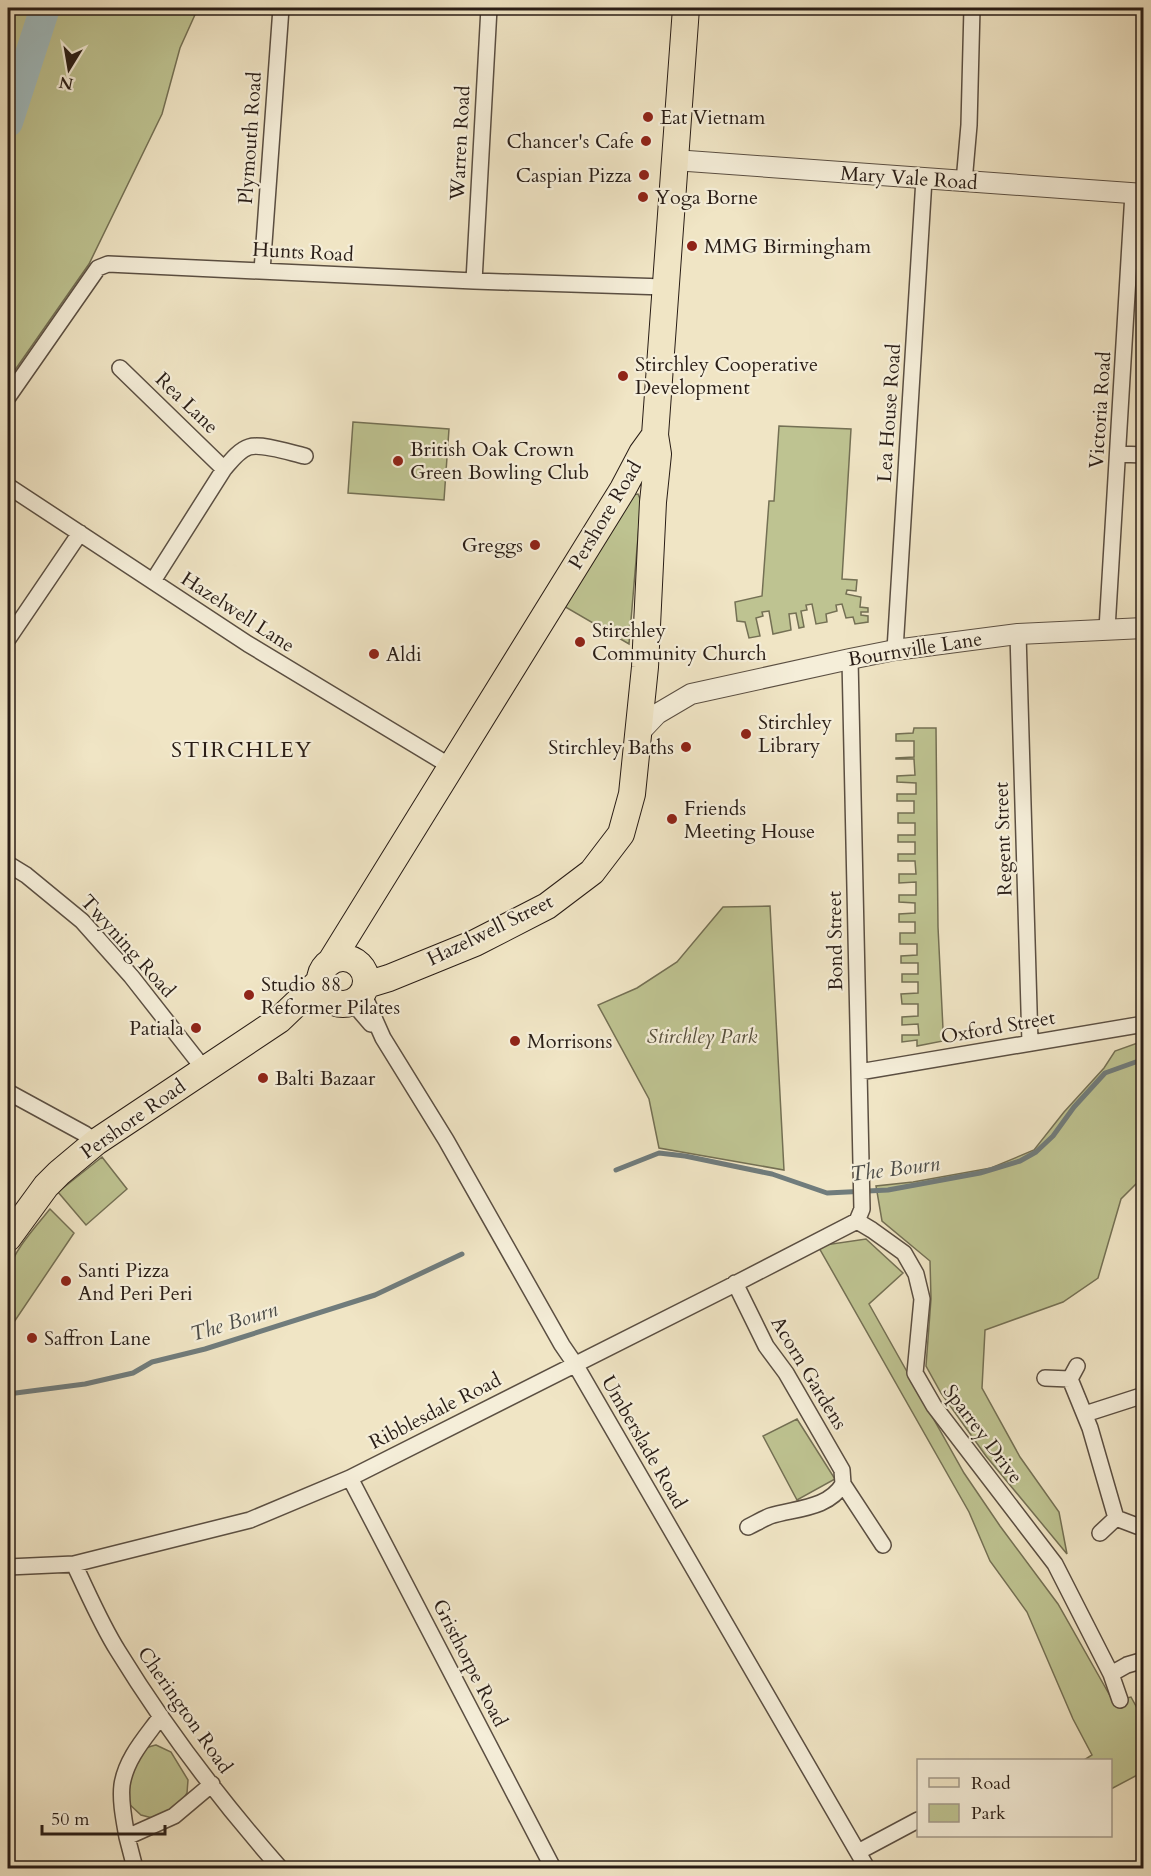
<svg xmlns="http://www.w3.org/2000/svg" width="1151" height="1876" font-family="Cardo,serif">
  <style>
    .green { fill: #bec391; stroke: #747054; stroke-width: 1.5 }
    .lines { fill: none; stroke-linecap: round; stroke-linejoin: round }
    .stream { stroke: #707c7c; stroke-width: 5 }
    .river { stroke: #a0bcc0; stroke-width: 30 }
    .minor-casing { stroke: #5b4f42; stroke-width: 18 }
    .tertiary-casing { stroke: #5b4f42; stroke-width: 22 }
    .primary-casing { stroke: #291d16; stroke-width: 28 }
    .minor { stroke: #f5eed9; stroke-width: 15 }
    .tertiary { stroke: #f5eed9; stroke-width: 20 }
    .primary { stroke: #f0e5c5; stroke-width: 26 }
    .poi-dot { fill: #8f2418; stroke: #f5eed9; stroke-width: 2 }
    .labels { text-anchor: middle; dominant-baseline: central; stroke-width: 4.5; stroke-linejoin: round; paint-order: stroke }
    .poi-label { font-size: 20px; fill: #291d16; stroke: #f5eed9; text-anchor: start }
    .street-label { font-size: 20px; fill: #291d16; stroke: #f5eed9 }
    .park-label { font-size: 20px; font-style: italic; fill: #564f3b; stroke: #f5eed9 }
    .water-label { font-size: 21px; font-style: italic; fill: #4d4d49; stroke: #f5eed9 }
    .quarter-label { font-size: 22px; letter-spacing: 1.5px; fill: #291d16; stroke: #f5eed9 }
  </style>
  <rect width="100%" height="100%" fill="#f0e5c5"/>
  <filter id="stains"><feTurbulence type="fractalNoise" baseFrequency=".00333" numOctaves="4"/><feColorMatrix values="0 0 0 0 .2 0 0 0 0 .09 0 0 0 0 .02 0 0 0 .5 -.17"/></filter>
  <radialGradient id="worn" r=".72"><stop offset=".6" stop-color="#630" stop-opacity="0"/><stop offset="1" stop-color="#630" stop-opacity=".3"/></radialGradient>
  <!-- green -->
  <path class="green" d="M8,8H198L180,48L162,114L89,264L8,380Z
    M353,422L449,429L444,500L348,493Z
    M779,426L851,429L842,579L857,580L856,591L847,590L846,594L861,597L860,607L868,608V612H861V615L868,616V622L855,624L853,617L846,618L842,604L836,605L837,611L826,614L827,622L816,624L812,604L806,605L807,610L801,611L804,627L799,628L796,613L789,614L791,630L773,634L769,611L762,612L763,616L756,618L760,636L749,638L745,622L737,621L735,602L762,596L769,501H774Z
    M638,494L641,501L629,644L562,605L626,496Z
    M914,728H936L938,927L943,1029V1041L917,1046V1040L902,1042V1035H919L918,1024L902,1025V1017L918,1016V1004H902L901,994L918,993V982H902V974H918V963H901V956L917,955V944H900V933H915V922H899V914L915,913V903L899,902V895H916V882L899,883V874H916L915,861H898V854H915V842H898V835H915V823H898V813H914V801H897V794H916V783L897,782V776L915,775L914,759H896V758L914,757V741H896V734L913,733Z
    M770,906L784,1170L659,1148L649,1099L598,1005L637,988L677,962L723,907Z
    M1143,1041V1177L1121,1199L1098,1278L1063,1302L985,1330L982,1388L1020,1457L1059,1512L1067,1554L986,1456L941,1393L926,1366L931,1299L930,1261L882,1221L876,1186L913,1182L991,1168L1034,1150L1064,1112L1104,1068L1115,1051Z
    M102,1157L127,1189L86,1225L58,1192Z
    M50,1209L74,1233L8,1331C7,1313 5,1293 8,1275C10,1254 37,1225 50,1209Z
    M866,1239L903,1273L869,1304L964,1473L1000,1526L1058,1604L1113,1701L1131,1697L1143,1719V1772L1111,1789L1110,1760H1084L1092,1755L1073,1719L1027,1612L990,1561L969,1512L818,1246Z
    M797,1419L835,1479L797,1500L763,1436Z
    M156,1745L171,1752L188,1780L187,1793L181,1803L156,1819L141,1815L128,1803C129,1788 132,1756 147,1748C150,1746 153,1746 156,1745Z"/>
  <g class="lines">
    <!-- stream -->
    <path class="stream" d="M616,1170L659,1153L685,1156L772,1174L827,1193L888,1190L980,1173L1020,1161L1036,1152L1053,1136L1074,1107L1105,1073L1144,1059
      M8,1394L85,1384L133,1373L152,1362L205,1349L375,1295L462,1254"/>
    <!-- river -->
    <path class="river" d="M8,122L45,8"/>
    <!-- minor casing -->
    <g class="minor-casing">
      <path id="minor" d="M964,182L969,125L972,8
        M262,271L281,8
        M474,281L489,8
        M120,368L224,469
        M8,397L98,268L108,264L474,281L665,287
        M1118,454L1144,455
        M8,486L248,644L450,766
        M153,581L224,469C230,462 239,450 249,447C262,443 291,453 305,456
        M1107,629L1133,193
        M1018,634L1030,1043
        M8,639L80,533
        M895,650L924,179
        M850,659L862,1209L857,1221
        M8,864L26,875L82,921L131,976L204,1069
        M363,993L383,1038L446,1140L562,1345L575,1364L867,1868
        M352,1002L371,1024
        M859,1072L1144,1024
        M8,1092L85,1134L96,1142
        M857,1221L872,1230L904,1253L916,1274L922,1299L915,1373L934,1406L1055,1564L1111,1674L1120,1700
        M735,1283L766,1346L786,1373L842,1470L843,1484L883,1545
        M1077,1366L1070,1379L1090,1428L1116,1518L1100,1533
        M1045,1378L1070,1379
        M1085,1414L1144,1395
        M350,1478L553,1868
        M1116,1518L1137,1526
        M748,1527C756,1523 763,1519 770,1516C796,1508 828,1509 843,1484
        M74,1564C88,1593 101,1624 118,1651C164,1726 222,1802 280,1868
        M8,1567L74,1564L250,1520L350,1478L727,1288L857,1221
        M1111,1674L1127,1665L1144,1660
        M161,1716C146,1737 126,1758 122,1785C120,1801 124,1820 127,1837L174,1816L212,1784
        M127,1837L135,1868
        M858,1852L918,1820"/>
    </g>
    <!-- tertiary casing -->
    <g class="tertiary-casing">
      <path id="tertiary" d="M674,160L1144,194
        M639,733L657,714L691,694L850,659L895,650L1018,634L1144,628"/>
    </g>
    <!-- primary casing -->
    <g class="primary-casing">
      <path id="primary" d="M320 981a23 23 0 1 1 46 0a23 23 0 1 1-46 0Z
        M331,961L623,489L642,453L655,435L686,8
        M366,985L389,978L475,943L547,906L592,872L621,834L632,794L645,667L653,502L658,454L655,435
        M8,1238L46,1186L59,1173L96,1142L279,1020L320,981"/>
    </g>
    <!-- minor -->
    <use href="#minor" class="minor"/>
    <!-- tertiary -->
    <use href="#tertiary" class="tertiary"/>
    <!-- primary -->
    <use href="#primary" class="primary"/>
  </g>
  <!-- markers -->
  <g class="poi-dot">
    <circle cx="648" cy="117" r="6"/>
    <circle cx="646" cy="141" r="6"/>
    <circle cx="644" cy="175" r="6"/>
    <circle cx="643" cy="197" r="6"/>
    <circle cx="692" cy="246" r="6"/>
    <circle cx="623" cy="376" r="6"/>
    <circle cx="398" cy="461" r="6"/>
    <circle cx="535" cy="545" r="6"/>
    <circle cx="580" cy="642" r="6"/>
    <circle cx="374" cy="654" r="6"/>
    <circle cx="746" cy="734" r="6"/>
    <circle cx="686" cy="747" r="6"/>
    <circle cx="672" cy="819" r="6"/>
    <circle cx="249" cy="995" r="6"/>
    <circle cx="196" cy="1028" r="6"/>
    <circle cx="515" cy="1041" r="6"/>
    <circle cx="263" cy="1078" r="6"/>
    <circle cx="66" cy="1281" r="6"/>
    <circle cx="32" cy="1338" r="6"/>
  </g>
  <g class="labels">
    <!-- poi labels -->
    <g class="poi-label">
      <text x="660" y="117">Eat Vietnam</text>
      <text x="634" y="141" text-anchor="end">Chancer's Cafe</text>
      <text x="632" y="175" text-anchor="end">Caspian Pizza</text>
      <text x="655" y="197">Yoga Borne</text>
      <text x="704" y="246">MMG Birmingham</text>
      <text x="635" y="364">Stirchley Cooperative<tspan x="635" dy="23">Development</tspan></text>
      <text x="410" y="449">British Oak Crown<tspan x="410" dy="23">Green Bowling Club</tspan></text>
      <text x="523" y="545" text-anchor="end">Greggs</text>
      <text x="592" y="630">Stirchley<tspan x="592" dy="23">Community Church</tspan></text>
      <text x="386" y="654">Aldi</text>
      <text x="758" y="722">Stirchley<tspan x="758" dy="23">Library</tspan></text>
      <text x="674" y="747" text-anchor="end">Stirchley Baths</text>
      <text x="684" y="808">Friends<tspan x="684" dy="23">Meeting House</tspan></text>
      <text x="261" y="984">Studio 88<tspan x="261" dy="23">Reformer Pilates</tspan></text>
      <text x="184" y="1028" text-anchor="end">Patiala</text>
      <text x="527" y="1041">Morrisons</text>
      <text x="275" y="1078">Balti Bazaar</text>
      <text x="78" y="1270">Santi Pizza<tspan x="78" dy="23">And Peri Peri</tspan></text>
      <text x="44" y="1338">Saffron Lane</text>
    </g>
    <!-- street labels -->
    <g class="street-label">
      <text transform="translate(250 138) rotate(-86)">Plymouth Road</text>
      <text transform="translate(460 143) rotate(-87)">Warren Road</text>
      <text transform="translate(909 178) rotate(4)">Mary Vale Road</text>
      <text transform="translate(303 252) rotate(3)">Hunts Road</text>
      <text transform="translate(187 403) rotate(44)">Rea Lane</text>
      <text transform="translate(1100 410) rotate(-86)">Victoria Road</text>
      <text transform="translate(889 413) rotate(-86)">Lea House Road</text>
      <text transform="translate(605 515) rotate(-59)">Pershore Road</text>
      <text transform="translate(238 612) rotate(33)">Hazelwell Lane</text>
      <text transform="translate(915 649) rotate(-9)">Bournville Lane</text>
      <text transform="translate(1003 839) rotate(-92)">Regent Street</text>
      <text transform="translate(490 930) rotate(-26)">Hazelwell Street</text>
      <text transform="translate(835 941) rotate(-91)">Bond Street</text>
      <text transform="translate(128 946) rotate(48)">Twyning Road</text>
      <text transform="translate(998 1027) rotate(-10)">Oxford Street</text>
      <text transform="translate(133 1119) rotate(-35)">Pershore Road</text>
      <text transform="translate(809 1373) rotate(59)">Acorn Gardens</text>
      <text transform="translate(435 1411) rotate(-27)">Ribblesdale Road</text>
      <text transform="translate(983 1434) rotate(53)">Sparrey Drive</text>
      <text transform="translate(644 1442) rotate(60)">Umberslade Road</text>
      <text transform="translate(470 1663) rotate(63)">Gristhorpe Road</text>
      <text transform="translate(185 1710) rotate(55)">Cherington Road</text>
    </g>
    <!-- park labels -->
    <g class="park-label">
      <text x="702" y="1036">Stirchley Park</text>
    </g>
    <!-- water labels -->
    <g class="water-label">
      <text transform="translate(895 1169) rotate(-7)">The Bourn</text>
      <text transform="translate(234 1322) rotate(-17)">The Bourn</text>
    </g>
    <!-- quarter labels -->
    <g class="quarter-label">
      <text x="242" y="750">STIRCHLEY</text>
    </g>
  </g>
  <!-- margin -->
  <rect width="1151" height="1876" fill="none" stroke="#f0e5c5" stroke-width="30"/>
  <rect x="9" y="9" width="1133" height="1858" fill="none" stroke="#291d16" stroke-width="3"/>
  <rect x="15" y="15" width="1121" height="1846" fill="none" stroke="#291d16" stroke-width="1.5"/>
  <!-- legend -->
  <rect x="917" y="1759" width="195" height="78" fill="#f5eed9" stroke="#a39a8b" stroke-width="1.5"/>
  <rect x="929" y="1778" width="30" height="9" fill="#f0e5c5" stroke="#a39a8b" stroke-width="1.5"/>
  <text x="971" y="1789" font-size="18" fill="#291d16">Road</text>
  <rect x="929" y="1804" width="30" height="18" fill="#bec391" stroke="#a39a8b" stroke-width="1.5"/>
  <text x="971" y="1819" font-size="18" fill="#291d16">Park</text>
  <!-- north arrow -->
  <g transform="translate(69 69) rotate(191)" stroke="#f5eed9" stroke-width="4.5" paint-order="stroke">
  <path d="M0-4.5L10 22L0 15L-10 22Z" fill="#291d16"/>
  <text y="-9" font-size="16" font-weight="bold" text-anchor="middle" fill="#291d16">N</text>
  </g>
  <!-- scale -->
  <path d="M42 1825v9h123v-9" fill="none" stroke="#291d16" stroke-width="3"/>
  <text x="51" y="1825" font-size="18" fill="#291d16" stroke="#f5eed9" stroke-width="4.5" paint-order="stroke">50 m</text>
  <rect width="100%" height="100%" filter="url(#stains)"/>
  <rect width="100%" height="100%" fill="url(#worn)"/>
</svg>
